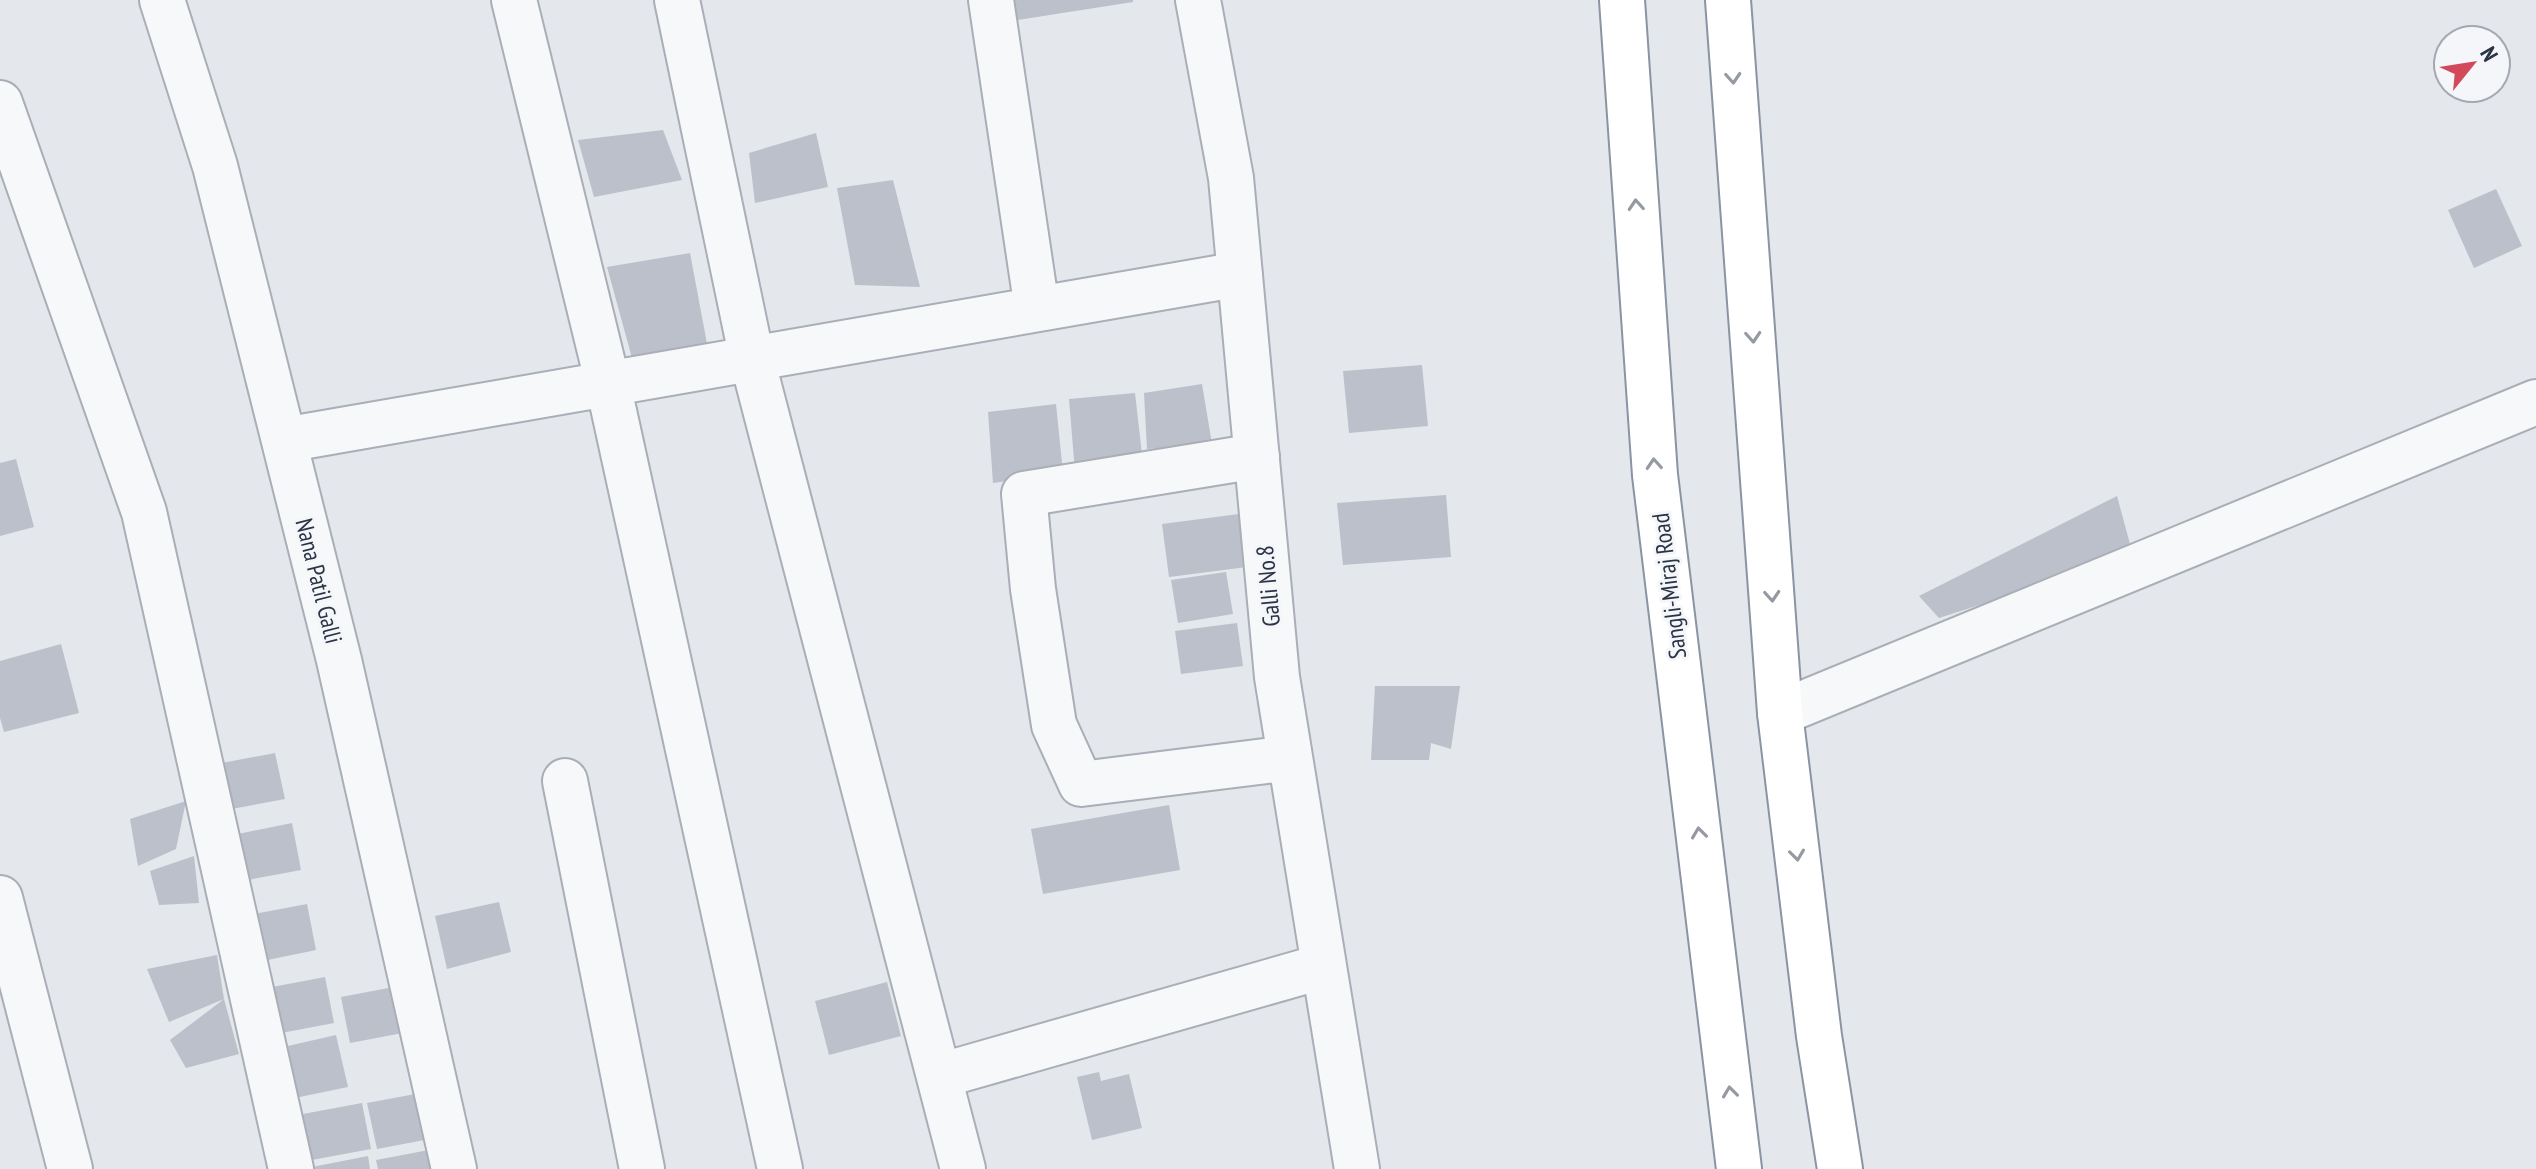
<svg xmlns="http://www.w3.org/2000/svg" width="2536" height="1169" font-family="'PT Sans Narrow',sans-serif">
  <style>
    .building { fill: #bbc0ca }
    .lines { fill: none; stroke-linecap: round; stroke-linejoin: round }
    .minor-casing { stroke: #a9aeb7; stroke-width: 48 }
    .trunk-casing { stroke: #8b94a3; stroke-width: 48 }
    .minor { stroke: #f7f8fa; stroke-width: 44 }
    .trunk { stroke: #fff; stroke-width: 44 }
    .oneway { stroke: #959aa2 }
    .labels { text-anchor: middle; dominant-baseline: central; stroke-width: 6; stroke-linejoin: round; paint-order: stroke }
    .street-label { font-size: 24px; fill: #2b3445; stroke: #f4f6f9 }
  </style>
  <rect width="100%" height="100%" fill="#e4e7ec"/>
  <!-- building -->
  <path class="building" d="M1006,0H1133V2L1011,21Z
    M663,130L682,180L594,197L578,140Z
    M816,133L828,187L755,203L749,153Z
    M893,180L920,287L855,285L837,188Z
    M2496,189L2522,246L2474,268L2448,210Z
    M690,253L708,349L632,358L607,267Z
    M1422,365L1428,426L1349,433L1343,371Z
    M1202,384L1212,444L1147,449L1144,393Z
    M1135,393L1143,463L1075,472L1069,399Z
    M1056,404L1063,473L993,483L988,412Z
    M16,459L34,527L0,536V463Z
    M1446,495L1451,557L1343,565L1337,503Z
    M2117,496L2133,555L1939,618L1919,596Z
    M1239,514L1247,567L1169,577L1162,524Z
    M1226,572L1233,614L1178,623L1171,580Z
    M1237,623L1243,666L1181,674L1175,631Z
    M61,644L79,713L4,732L0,718V661Z
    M1375,686H1460L1451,749L1431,743L1429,760H1371Z
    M275,753L285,799L226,810L217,764Z
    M186,801L176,849L138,866L130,819Z
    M1169,805L1180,870L1043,894L1031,829Z
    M292,823L301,870L242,881L233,835Z
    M194,856L199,903L159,905L150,871Z
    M499,902L511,952L447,969L435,916Z
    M307,904L316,950L258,962L249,915Z
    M217,955L224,999L239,1054L186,1068L170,1040L224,999L169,1022L147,969Z
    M325,977L334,1023L276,1034L267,988Z
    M887,982L901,1036L829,1055L815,1001Z
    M399,986L408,1032L350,1043L341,997Z
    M336,1035L348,1087L290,1099L279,1048Z
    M1099,1072L1101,1081L1129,1074L1142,1128L1092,1140L1077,1077Z
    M426,1092L435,1138L377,1149L367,1103Z
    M362,1103L371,1149L312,1160L303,1114Z
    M434,1149L438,1169H378L376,1160Z
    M368,1156L370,1169H307V1168Z"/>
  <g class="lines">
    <!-- minor casing -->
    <g class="minor-casing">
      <path id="minor" d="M162,0L215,166L339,660L454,1169
        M514,0L608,384L780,1169
        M677,0L752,359L963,1169
        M991,0L1037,309
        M1198,0L1231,178L1277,677L1357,1169
        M0,103L144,512L291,1169
        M284,440L1240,274
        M1257,456L1024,494L1033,589L1054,725L1081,784L1290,758
        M1780,713L2536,402
        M565,781L642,1169
        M0,898L70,1169
        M939,1076L1324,966"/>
    </g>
    <!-- trunk casing -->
    <g class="trunk-casing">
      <path id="trunk" d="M1622,0L1655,475L1739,1169
        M1728,0L1780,713L1819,1036L1840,1169"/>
    </g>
    <!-- minor -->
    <use href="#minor" class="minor"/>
    <!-- trunk -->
    <use href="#trunk" class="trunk"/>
  </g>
  <!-- one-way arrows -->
  <defs><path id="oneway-chevron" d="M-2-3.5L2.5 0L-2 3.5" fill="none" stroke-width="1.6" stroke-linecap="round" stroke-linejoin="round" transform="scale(2)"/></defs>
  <g class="oneway">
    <use href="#oneway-chevron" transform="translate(1733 78) rotate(86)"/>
    <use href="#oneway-chevron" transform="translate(1636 205) rotate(-94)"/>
    <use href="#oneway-chevron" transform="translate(1753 337) rotate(86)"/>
    <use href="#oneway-chevron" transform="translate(1654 464) rotate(-94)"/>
    <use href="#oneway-chevron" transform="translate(1772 596) rotate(86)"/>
    <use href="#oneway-chevron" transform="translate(1699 833) rotate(-97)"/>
    <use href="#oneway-chevron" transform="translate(1797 855) rotate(83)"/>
    <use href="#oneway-chevron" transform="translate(1730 1092) rotate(-97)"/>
  </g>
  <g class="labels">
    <!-- street labels -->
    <g class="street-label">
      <text transform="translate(319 581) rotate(76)">Nana Patil Galli</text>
      <text transform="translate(1268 586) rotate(-95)">Galli No.8</text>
      <text transform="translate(1669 586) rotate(-97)">Sangli-Miraj Road</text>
    </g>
  </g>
  <!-- north arrow -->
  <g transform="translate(2472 64) rotate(60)"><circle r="38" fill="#f4f6f9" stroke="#a4a8b1" stroke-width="2"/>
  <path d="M0-6L14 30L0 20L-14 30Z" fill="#d1495b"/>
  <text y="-12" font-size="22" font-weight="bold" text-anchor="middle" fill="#2b3445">N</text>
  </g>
</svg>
